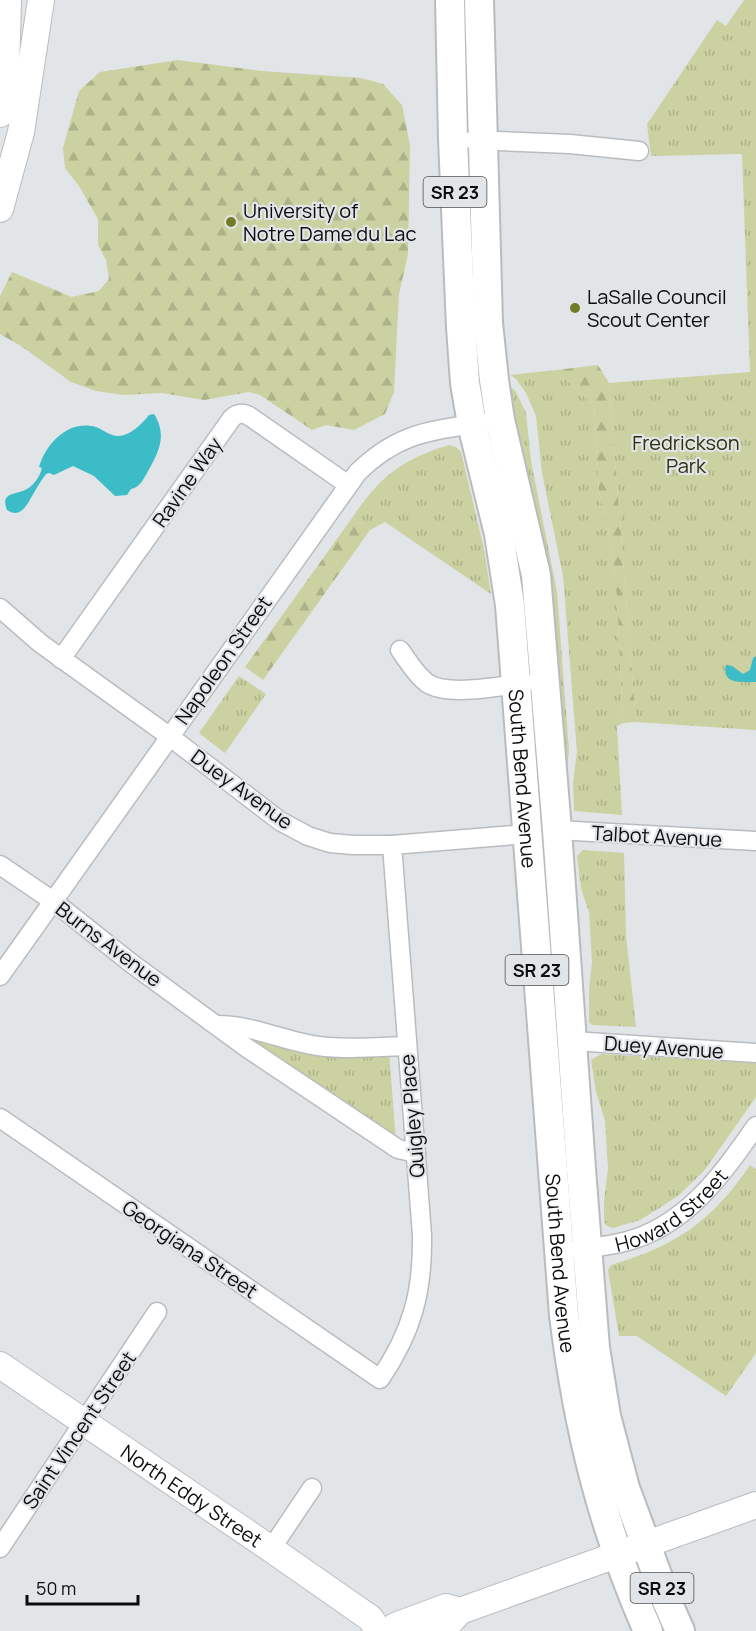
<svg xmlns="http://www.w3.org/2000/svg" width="756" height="1631" font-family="Manrope,sans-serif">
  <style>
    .grass { fill: url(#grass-tufts) }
    .forest { fill: url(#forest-firs) }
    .water { fill: #3bbcc6 }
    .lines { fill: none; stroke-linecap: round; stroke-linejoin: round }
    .street-casing { stroke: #b9bcbf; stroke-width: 21 }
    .secondary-casing { stroke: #b9bcbf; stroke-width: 28 }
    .primary-casing { stroke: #b9bcbf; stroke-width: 32 }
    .street { stroke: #fff; stroke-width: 18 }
    .secondary { stroke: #fff; stroke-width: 26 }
    .primary { stroke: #fff; stroke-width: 28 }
    .poi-dot { fill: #727a24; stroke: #e2e5e8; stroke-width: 2 }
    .labels { text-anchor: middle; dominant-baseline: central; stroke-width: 4.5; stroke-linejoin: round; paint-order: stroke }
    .shield { fill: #e2e5e8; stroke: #4c4d4f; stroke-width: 1.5 }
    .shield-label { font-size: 18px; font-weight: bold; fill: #0b0c0d }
    .poi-label { font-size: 20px; fill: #0b0c0d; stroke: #e2e5e8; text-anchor: start }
    .park-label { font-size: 20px; fill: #2d300b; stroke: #e2e5e8 }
    .street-label { font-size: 20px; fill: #0b0c0d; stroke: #e2e5e8 }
  </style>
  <defs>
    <pattern id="grass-tufts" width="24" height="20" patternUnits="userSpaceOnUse" patternTransform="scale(1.5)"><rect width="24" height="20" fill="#cbd1a0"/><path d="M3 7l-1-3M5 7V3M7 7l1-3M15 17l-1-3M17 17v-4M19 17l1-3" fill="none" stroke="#adb289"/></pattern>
    <pattern id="forest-firs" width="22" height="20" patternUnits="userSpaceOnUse" patternTransform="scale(1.5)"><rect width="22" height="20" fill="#cbd1a0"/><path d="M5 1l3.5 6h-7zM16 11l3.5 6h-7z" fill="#adb289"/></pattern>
  </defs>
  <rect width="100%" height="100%" fill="#e2e5e8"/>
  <!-- grass -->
  <path class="grass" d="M744,0H756V730L636,722L609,383L750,372L742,154L651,156L647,124L717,20L726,26Z
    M556,370L594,406L599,492L611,543L617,598L623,723L617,726L622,815L574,811L573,783L577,752L563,576L542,473L536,416L526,393L516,379L510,375Z
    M507,383L516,392L526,413L531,461L557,592L569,751L565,783Z
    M449,445L456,447L461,452L484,549L491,594L385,522L370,530L352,518C380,477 400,460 449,445Z
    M239,676L266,694L225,753L199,733Z
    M583,850L624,853L626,935L636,1027L592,1025L589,1022V990L592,962L589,912L581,888L577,856Z
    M251,1038L389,1052L396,1141L251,1040Z
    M601,1054L756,1063V1097L704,1171L679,1195L661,1207L640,1220L613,1228L607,1226L604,1222V1201L608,1168L605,1121L596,1092L591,1060Z
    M750,1165L756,1169V1353L726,1396L637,1336H619L608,1270L611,1265C676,1246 712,1221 750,1165Z"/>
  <!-- forest -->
  <path class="forest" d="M178,60L262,71L361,78L383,84L402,105L410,145L408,254L399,294L394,392L385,414L354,430L326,425L312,430L260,395L249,392L204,400L162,393L124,395L96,391L71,382L21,346L0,334V296L12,272L72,297L99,291L109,279L106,260L98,245V219L79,186L65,168L63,148L79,91L100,72Z
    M598,365L609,383L636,722L623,723L617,598L611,543L599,492L594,406L556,370Z
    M352,518L370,530L263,680L245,667Z"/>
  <!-- water -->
  <path class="water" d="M154,414C168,436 158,453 147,473C143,480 139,488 131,489L127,495L115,496L94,476L73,466L54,475L49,473L46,474C42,480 38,485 35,491C28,502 22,520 7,510C0,492 15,495 25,490C34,486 40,476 42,468L39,467C46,443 69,419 96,427C104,430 110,436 118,436C130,436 142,424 149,415Z
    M756,656V682C743,682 721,685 726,665L732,666L743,674L750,670L753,658Z"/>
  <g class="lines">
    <!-- street casing -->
    <g class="street-casing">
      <g id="street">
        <path d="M473,140L570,144L639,151"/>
        <path d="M0,608L40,643L169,736L280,821L308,836L330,843L353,845H392L527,834"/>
        <path d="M400,650C408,661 416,675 427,683C448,697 500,686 525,683"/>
        <path d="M61,659L232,418C239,412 245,413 252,418L347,484"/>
        <path d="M557,830L756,841"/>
        <path d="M0,865L53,901L131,963L247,1048L398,1149L416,1153"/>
        <path d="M0,976L358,472C398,433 429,431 481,423"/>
        <path d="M218,1025C252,1025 284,1041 318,1046C347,1050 377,1047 406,1046"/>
        <path d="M573,1041L756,1053"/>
        <path d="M0,1118L380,1379C412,1332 423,1292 422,1235L392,845"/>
        <path id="s1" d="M578,1249C593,1247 609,1246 624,1242C685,1227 722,1175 756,1126"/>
        <path d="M0,1548L157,1312"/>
        <path d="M271,1549L312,1488"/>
      </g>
    </g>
    <!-- secondary casing -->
    <g class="secondary-casing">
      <g id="secondary">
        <path d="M0,114L6,74L8,0"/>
        <path d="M0,209L21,132L41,0"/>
        <path id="s2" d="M0,1365L271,1549L370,1618L379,1631"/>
        <path d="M460,1611L756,1505"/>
        <path d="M391,1631L395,1626L446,1607L460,1611L450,1622L428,1631"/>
      </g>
    </g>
    <!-- primary casing -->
    <g class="primary-casing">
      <g id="primary">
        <path id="s3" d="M450,0L453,139L461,327L465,383L472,424L499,534L510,605L564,1315C578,1429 602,1526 648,1631"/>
        <path d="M479,0L488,323L494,380L500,420L536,575L557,830L581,1169L595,1348L606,1416L625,1488L666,1599L680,1631"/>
      </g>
    </g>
    <!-- street -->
    <use href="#street" class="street"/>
    <!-- secondary -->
    <use href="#secondary" class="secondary"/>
    <!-- primary -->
    <use href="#primary" class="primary"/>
  </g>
  <!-- markers -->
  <g class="poi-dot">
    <circle cx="231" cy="222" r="6"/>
    <circle cx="575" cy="308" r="6"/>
  </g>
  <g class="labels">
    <!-- shield labels -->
    <g class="shield">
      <rect x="423.5" y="177" width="63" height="30" rx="4.5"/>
      <rect x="505.5" y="955" width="63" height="30" rx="4.5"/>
      <rect x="630.5" y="1573" width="63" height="30" rx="4.5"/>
    </g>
    <g class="shield-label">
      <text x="455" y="192">SR 23</text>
      <text x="537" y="970">SR 23</text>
      <text x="662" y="1588">SR 23</text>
    </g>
    <!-- poi labels -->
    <g class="poi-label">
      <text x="243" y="210">University of<tspan x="243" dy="23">Notre Dame du Lac</tspan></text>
      <text x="587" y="296">LaSalle Council<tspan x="587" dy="23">Scout Center</tspan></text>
    </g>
    <!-- park labels -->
    <g class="park-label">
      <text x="686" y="442">Fredrickson<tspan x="686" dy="23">Park</tspan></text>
    </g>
    <!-- street labels -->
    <g class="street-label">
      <text transform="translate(187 482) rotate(-55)">Ravine Way</text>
      <text transform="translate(223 660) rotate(-55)">Napoleon Street</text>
      <text stroke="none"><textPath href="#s3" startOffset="784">South Bend Avenue</textPath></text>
      <text transform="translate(242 789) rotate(36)">Duey Avenue</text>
      <text transform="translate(657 836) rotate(3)">Talbot Avenue</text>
      <text transform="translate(109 944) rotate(37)">Burns Avenue</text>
      <text transform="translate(664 1047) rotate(4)">Duey Avenue</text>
      <text transform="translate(412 1116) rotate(-95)">Quigley Place</text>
      <text stroke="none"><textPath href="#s1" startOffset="104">Howard Street</textPath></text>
      <text transform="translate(190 1249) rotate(34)">Georgiana Street</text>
      <text stroke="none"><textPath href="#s3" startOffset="1270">South Bend Avenue</textPath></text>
      <text transform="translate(79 1430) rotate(-56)">Saint Vincent Street</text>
      <text stroke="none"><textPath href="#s2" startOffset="232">North Eddy Street</textPath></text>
    </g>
  </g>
  <!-- scale -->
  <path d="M27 1595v9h111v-9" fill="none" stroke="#0b0c0d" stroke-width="3"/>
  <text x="36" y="1595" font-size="18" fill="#0b0c0d" stroke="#e2e5e8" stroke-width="4.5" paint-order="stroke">50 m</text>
</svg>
